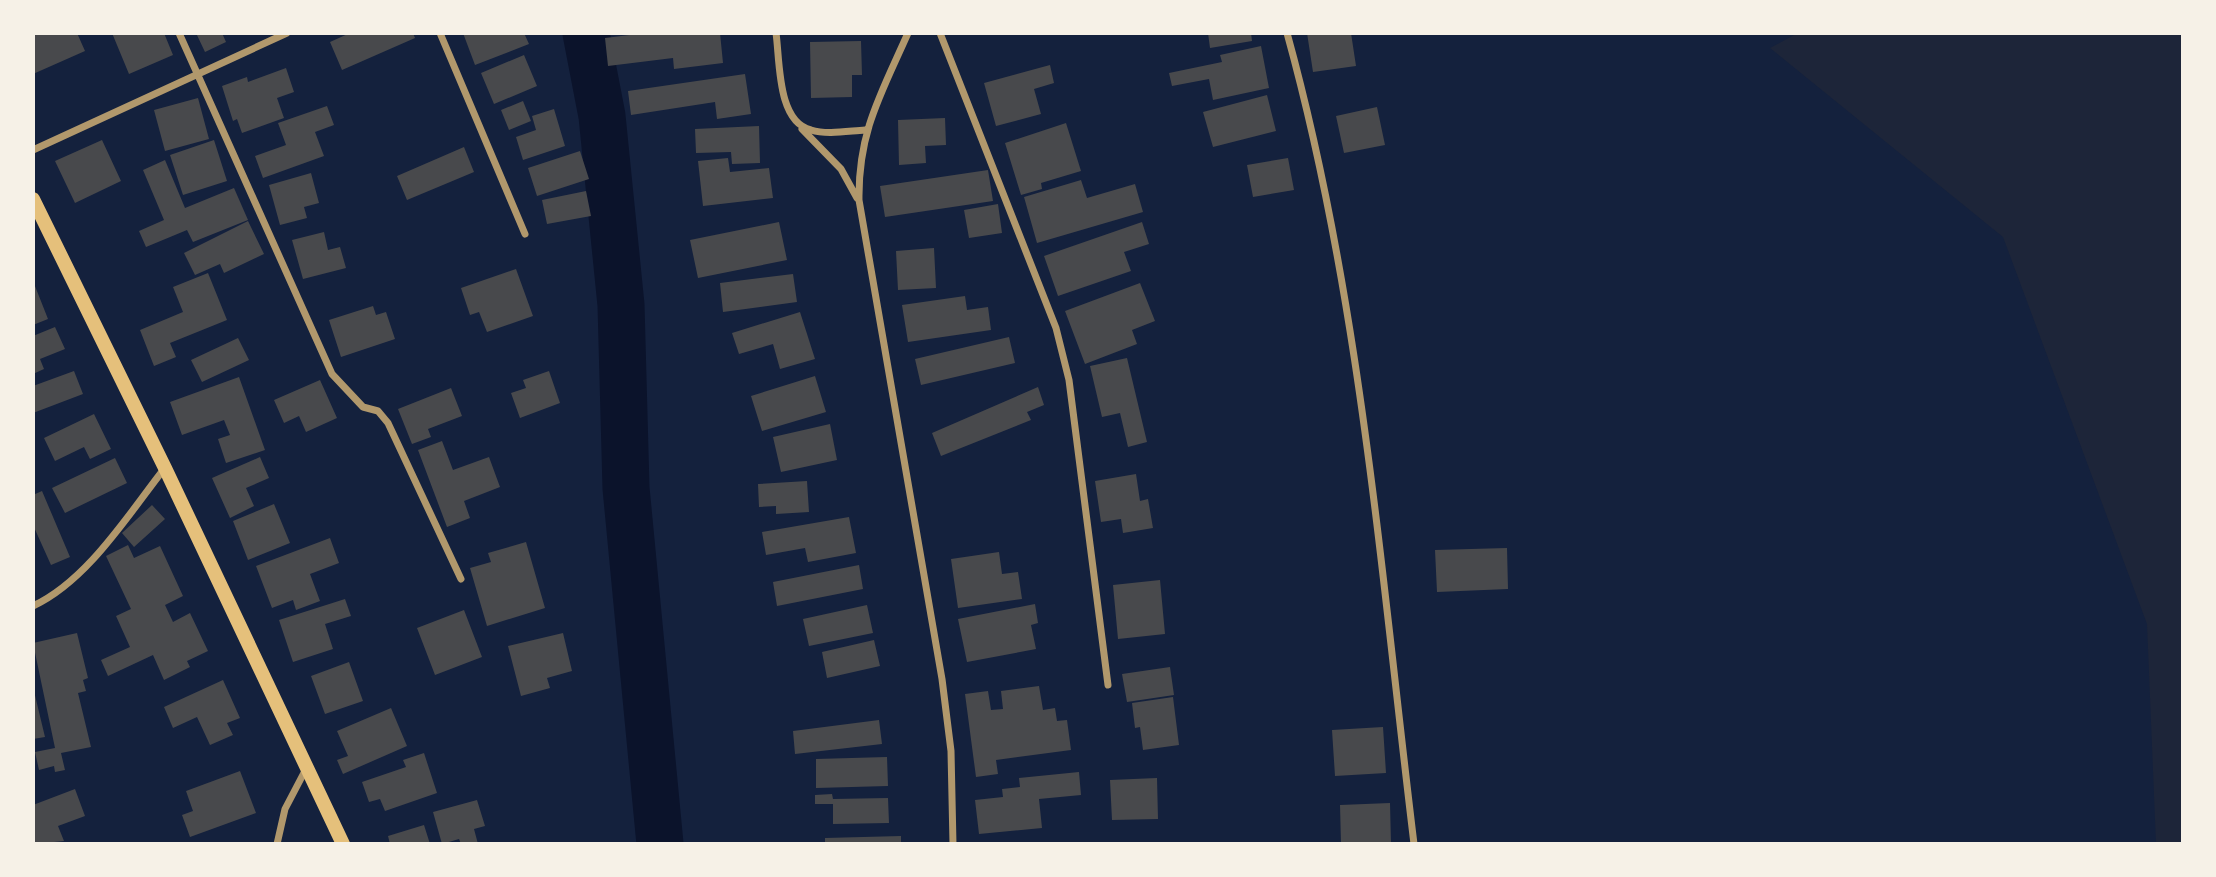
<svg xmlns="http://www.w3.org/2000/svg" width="2216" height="877" font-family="Arial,sans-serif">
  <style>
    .green { fill: #1d2539 }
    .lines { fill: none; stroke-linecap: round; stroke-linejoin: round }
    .river { stroke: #0b132b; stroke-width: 47 }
    .building { fill: #48494c }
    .minor { stroke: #b1986c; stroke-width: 7 }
    .secondary { stroke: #e5c07b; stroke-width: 14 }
  </style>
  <rect width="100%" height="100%" fill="#14213d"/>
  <!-- green -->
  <path class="green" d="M1798,33H2183V844H2156L2147,624L2003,237L1770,48Z"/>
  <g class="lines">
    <!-- river -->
    <path class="river" d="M586,33L602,116L621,305L626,488L660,844"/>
  </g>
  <!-- building -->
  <path class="building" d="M33,33H77L85,51L33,74Z
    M112,33H164L173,55L129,74Z
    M196,33H222L226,42L205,52Z
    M350,33H413L415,38L342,70L330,42Z
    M463,33H524L529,44L475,65Z
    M646,33H720L723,63L674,69L673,58L608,66L605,38Z
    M1208,33H1251L1252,41L1210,48Z
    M1307,33H1351L1356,66L1313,72Z
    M861,41L862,75H852V97L811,98L810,42Z
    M1261,46L1269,88L1213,100L1209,79L1172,86L1169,73L1222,62L1220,55Z
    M524,55L537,86L494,104L481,73Z
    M1050,65L1054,83L1034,89L1041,114L996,126L984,83Z
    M286,68L294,92L277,98L284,118L242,133L237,119L233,121L222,86L247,77L248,82Z
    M745,74L751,114L717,119L715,102L631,115L628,91Z
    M1267,95L1276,131L1213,147L1203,112Z
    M198,98L209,139L165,151L154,110Z
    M523,101L531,121L509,130L501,110Z
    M327,106L334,125L315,132L324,156L263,178L255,156L286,145L278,123Z
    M1377,107L1385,145L1344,153L1336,116Z
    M554,109L565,146L523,160L516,137L536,130L532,116Z
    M945,118L946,145L925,146L926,163L899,165L898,120Z
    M1066,123L1081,171L1041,183L1042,189L1021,195L1005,143Z
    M759,126L760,163L732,164L731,152L696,153L695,129Z
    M102,140L121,181L75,203L55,161Z
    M214,140L227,181L183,195L170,155Z
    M464,147L474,172L407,200L397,176Z
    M580,151L589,179L537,196L528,168Z
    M728,158L730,172L769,168L773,198L703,206L698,161Z
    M1288,158L1294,190L1253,197L1247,165Z
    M165,160L185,208L234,188L248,220L193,242L187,230L146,247L139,231L164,220L143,170Z
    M988,170L993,201L885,217L880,186Z
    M311,173L319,203L304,207L307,218L280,225L269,185Z
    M1081,180L1087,198L1135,184L1143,212L1037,243L1024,197Z
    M586,191L591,216L547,224L542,200Z
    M998,204L1002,233L969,238L964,210Z
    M248,221L264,254L224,273L220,264L195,275L184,253Z
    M779,222L787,260L698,278L690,240Z
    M1142,222L1149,244L1124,252L1131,271L1058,296L1044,256Z
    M324,232L328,250L340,247L346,268L303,279L292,240Z
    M934,248L936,288L898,290L896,251Z
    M516,269L533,316L487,332L479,312L470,315L461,288Z
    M208,273L227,320L170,343L176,357L154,366L140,330L183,312L173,287Z
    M793,274L797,302L723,312L720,283Z
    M33,281L48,319L33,325Z
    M1140,283L1155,321L1132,330L1137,344L1085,364L1065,311Z
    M965,296L967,310L988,307L991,330L908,342L902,305Z
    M373,306L376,315L386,312L395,339L341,357L329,320Z
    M800,312L815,359L780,369L773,344L739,354L732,333Z
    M55,327L65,349L40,359L44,369L33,374V336Z
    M1009,337L1015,363L921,385L915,359Z
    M238,338L249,360L202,382L191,360Z
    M1127,358L1147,442L1128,447L1120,413L1102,417L1090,366Z
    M74,371L83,394L33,413V386Z
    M549,371L560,403L520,418L511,393L526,388L523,380Z
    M815,376L826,412L762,431L751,396Z
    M239,377L265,450L226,463L218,439L230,435L224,420L182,435L170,402Z
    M320,380L337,418L306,432L299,416L284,423L274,400Z
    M1038,387L1044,405L1027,412L1031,420L941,456L932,433Z
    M451,388L462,416L428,429L431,437L412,444L398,409Z
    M94,414L111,449L90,459L84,447L55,461L44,438Z
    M830,424L837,460L781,472L773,437Z
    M442,441L453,470L489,457L500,487L464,501L470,518L447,527L418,450Z
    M260,457L269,478L246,488L254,506L230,518L212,478Z
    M115,458L127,483L65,513L52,488Z
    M1136,474L1140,501L1148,499L1153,528L1123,533L1121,519L1101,522L1095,481Z
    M807,481L809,512L776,514V506L759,507L758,484Z
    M42,491L70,557L51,565L33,525V495Z
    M274,504L290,543L248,560L233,521Z
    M152,505L165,519L134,547L122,533Z
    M849,517L856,553L808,562L805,548L766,555L762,532Z
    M330,538L339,563L310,574L320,601L296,610L293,600L272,608L256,566Z
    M526,542L545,608L487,626L470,568L491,562L488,553Z
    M128,545L134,558L160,546L183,596L165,605L173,622L190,613L208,651L187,661L190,667L164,680L153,655L108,676L101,660L130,647L116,616L131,609L106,556Z
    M1507,548L1508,589L1437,592L1435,550Z
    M999,552L1002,574L1018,572L1022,599L958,608L951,559Z
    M859,565L863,589L777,606L773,582Z
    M1160,580L1165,634L1118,639L1113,585Z
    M345,599L351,616L325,624L333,649L293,662L279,620Z
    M1035,604L1038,623L1031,625L1036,649L967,662L958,619Z
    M867,605L873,633L809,646L803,619Z
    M464,610L482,657L435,675L417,628Z
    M77,633L88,678L83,680L86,691L78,693L91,747L61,753L65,770L55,772L54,766L39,770L35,752L55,748L33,643Z
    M563,633L572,671L547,678L550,688L521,696L508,646Z
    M874,640L880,666L827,678L822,652Z
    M349,662L363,701L325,714L311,676Z
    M1170,667L1174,695L1127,702L1122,674Z
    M223,680L240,718L227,723L233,735L210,745L197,717L173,728L164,707Z
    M1039,686L1043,710L1055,708L1057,721L1067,720L1071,750L996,760L998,774L976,777L965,694L988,691L991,710L1003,709L1001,691Z
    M33,687L45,737L33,739Z
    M1173,697L1179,745L1143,750L1140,727L1135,728L1132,703Z
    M391,708L407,746L343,774L337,760L348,756L337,731Z
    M879,720L882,744L795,754L793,731Z
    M1383,727L1386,773L1335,776L1332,730Z
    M424,753L437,793L385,811L380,799L369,802L362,782L406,767L403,760Z
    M887,757L888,786L816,788V759Z
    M240,771L256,813L190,837L182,815L193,811L186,791Z
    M1079,772L1081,795L1039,799L1042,828L979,834L975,800L1003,797L1002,789L1020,787L1019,778Z
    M1157,778L1158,819L1112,820L1110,780Z
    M75,789L85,816L58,826L64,841L35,844L33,805Z
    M832,794L833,799L888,798L889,823L833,824V804H815V795Z
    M477,800L485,826L474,829L478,844H461L459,839L442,844L433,812Z
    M1390,803L1391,844H1341L1340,805Z
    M424,825L430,844H390L388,836Z
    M901,836V844H825V838Z"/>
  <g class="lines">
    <!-- minor -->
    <path class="minor" d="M179,33L332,374L363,407L378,411L388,423L461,579
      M440,33L525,234
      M776,33C780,61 777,122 811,130C827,135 848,131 865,130
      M908,33C881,94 858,132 859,200L942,679L951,751L953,844
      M940,33L1056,328L1069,380L1108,685
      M1287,33C1360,297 1381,573 1414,844
      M802,129L841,169L857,198
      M33,150L287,33
      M33,606C87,581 128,515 164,469
      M277,844L285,809L307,767"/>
    <!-- secondary -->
    <path class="secondary" d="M33,199L165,468L343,844"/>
  </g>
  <!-- border -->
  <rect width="2216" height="877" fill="none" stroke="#f6f1e7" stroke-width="70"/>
</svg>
